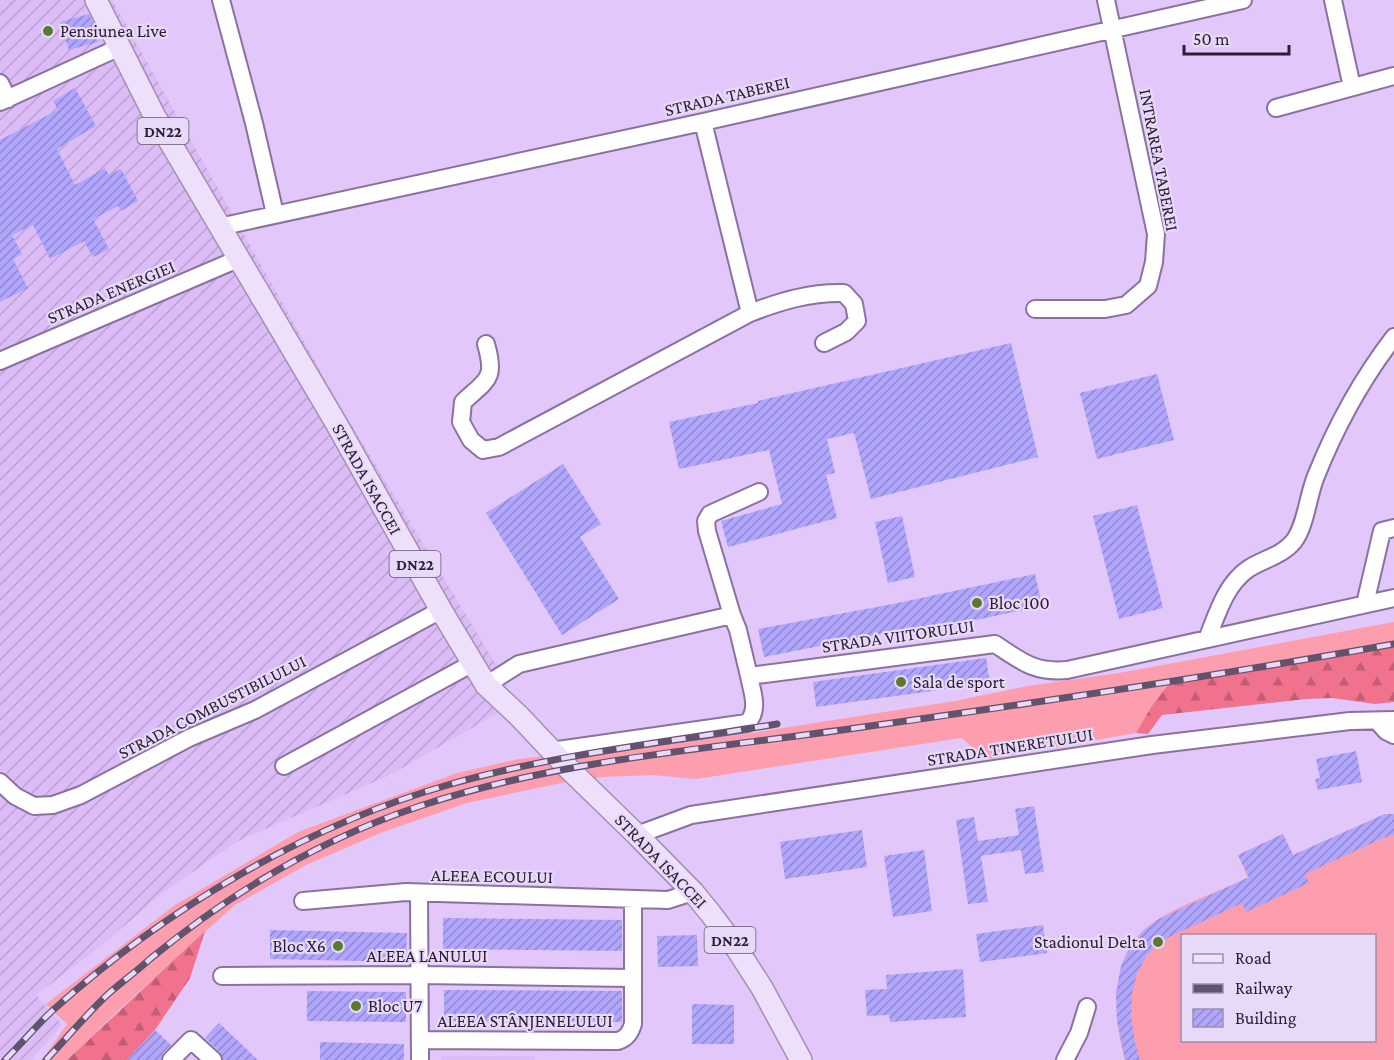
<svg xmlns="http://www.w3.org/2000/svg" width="1394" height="1060" font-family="'Crimson Pro',serif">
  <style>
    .built { fill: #dbbcf6 }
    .industrial { fill: url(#industrial-furrows) }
    .grass { fill: #fc9ead; fill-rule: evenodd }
    .forest { fill: url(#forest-firs) }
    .building { fill: url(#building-hatch) }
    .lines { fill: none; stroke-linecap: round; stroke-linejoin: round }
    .minor-casing { stroke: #8b71a0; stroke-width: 20 }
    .major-casing { stroke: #a38fb3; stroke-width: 24 }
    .minor { stroke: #fff; stroke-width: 16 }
    .major { stroke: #eee0fb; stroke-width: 21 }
    .rail-casing { stroke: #61526e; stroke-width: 7 }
    .rail { stroke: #e9d9f8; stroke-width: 4.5; stroke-dasharray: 14; stroke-linecap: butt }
    .poi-dot { fill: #5a7a30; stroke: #e9d9f8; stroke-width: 2 }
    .labels { text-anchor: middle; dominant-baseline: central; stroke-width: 4.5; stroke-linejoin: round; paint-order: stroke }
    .shield { fill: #e9d9f8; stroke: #64586e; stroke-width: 1.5 }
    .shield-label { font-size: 16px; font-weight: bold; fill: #2b2033 }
    .poi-label { font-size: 18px; fill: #2b2033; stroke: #e9d9f8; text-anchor: start }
    .street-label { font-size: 18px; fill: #2b2033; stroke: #e9d9f8 }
  </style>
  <defs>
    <pattern id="industrial-furrows" width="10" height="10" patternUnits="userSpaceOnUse" patternTransform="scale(1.5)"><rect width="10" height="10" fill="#dbbcf6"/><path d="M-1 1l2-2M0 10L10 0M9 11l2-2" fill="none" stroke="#bca1d3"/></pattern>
    <pattern id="forest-firs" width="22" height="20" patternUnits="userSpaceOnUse" patternTransform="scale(1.5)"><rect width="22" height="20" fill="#f0728c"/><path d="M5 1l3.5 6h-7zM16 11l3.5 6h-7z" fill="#c35d73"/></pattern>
    <pattern id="building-hatch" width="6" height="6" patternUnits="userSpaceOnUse" patternTransform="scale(1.5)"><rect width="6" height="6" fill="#b1a6fe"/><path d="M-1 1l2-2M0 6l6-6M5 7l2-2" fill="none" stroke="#9087ce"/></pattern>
  </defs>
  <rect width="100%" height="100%" fill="#e2c7fa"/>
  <!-- built -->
  <path class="built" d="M441,1056H535V1060H441Z"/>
  <!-- industrial -->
  <path class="industrial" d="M0,0H112L342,409L507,683L498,713L388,776L238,841L165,891L97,949L36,995L62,1025L31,1060H0Z"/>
  <!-- grass -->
  <path class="grass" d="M1394,622V644L1169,682L1136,733L988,759L961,738L696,779L652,775L603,777L566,782L467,803L383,832L306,865L235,905L122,1007L67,1060H42L67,1024L46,1004L175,905L298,832L457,773L519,759L738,735L955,701L1028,686L1125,672Z
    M1385,814H1394V1060H1125C1111,1011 1109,947 1160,918C1187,902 1219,891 1248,878L1238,855L1283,834L1293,855ZM1182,936H1374V1040H1182Z"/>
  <!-- forest -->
  <path class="forest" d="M1394,644V702L1375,704L1332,698L1307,699L1162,715L1148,734L1136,733L1152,706L1170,682Z
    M205,931L190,978L155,1030L127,1060H67Z"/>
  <!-- building -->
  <path class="building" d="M89,14L97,30L95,31L98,42L69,50L60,22Z
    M75,88L96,126L57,149L75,185L105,168L109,175L121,169L138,201L121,211L118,206L93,219L109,249L93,257L84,241L50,259L33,225L12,235L22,254L13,259L28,288L0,302V140L58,110L53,101Z
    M1011,343L1038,457L871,499L854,433L827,439L835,473L826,475L837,518L728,547L721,521L782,504L769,450L679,469L669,422L758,403V401Z
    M1157,374L1174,440L1097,459L1080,393Z
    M563,464L601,524L580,537L619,599L562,635L486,513Z
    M1137,505L1163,608L1119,619L1093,516Z
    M902,516L915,577L888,583L875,522Z
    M1035,574L1042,606L919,632L917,627L764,657L758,629L893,604Z
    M986,658L990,683L816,707L813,682Z
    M1356,751L1362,782L1318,790L1315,779L1320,778L1316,759Z
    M1034,806L1044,872L1025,874L1021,850L981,856L988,902L968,904L956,820L974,817L978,841L1019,835L1015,809Z
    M1385,814H1394V835L1383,838L1305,874L1309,883L1246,912L1242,903L1167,938L1157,945L1147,955L1137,973L1132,994L1131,1017L1135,1042L1140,1060H1125L1117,1021L1116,994L1121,966L1129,949L1143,931L1159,919L1249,877L1238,855L1283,834L1293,855Z
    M862,830L867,867L785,879L780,842Z
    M924,850L932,911L893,917L884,856Z
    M443,918L622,920V951L443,949Z
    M1043,925L1047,953L980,962L976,934Z
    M270,930L407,933L406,962L270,959Z
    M697,935L698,966L658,967L657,936Z
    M963,969L966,1017L890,1022L889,1015L867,1016L865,990L887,989L886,975Z
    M444,990L622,991V1022L444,1021Z
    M307,991L406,992V1022L307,1021Z
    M692,1004L734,1005V1044H692Z
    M219,1023L258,1060H223L220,1052L205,1038Z
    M155,1030L171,1045L163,1053L161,1060H127Z
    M320,1042L404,1044V1060H320Z"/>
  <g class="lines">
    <!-- minor casing -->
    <g class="minor-casing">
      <path id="minor" d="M221,0L254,123L275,214
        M1333,0L1352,87
        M0,83L8,99
        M0,102L120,47
        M1276,108L1394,76
        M703,122L750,313
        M219,227L703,122L1243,0
        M1035,309H1105L1126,305L1148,286L1154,262L1156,234L1106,0
        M486,344C496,379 488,379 463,402L461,422L471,440L483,450L499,447L750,313C781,301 811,292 844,293L854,304L857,321L846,332L824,343
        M0,361L238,259
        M1365,604L1382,531L1394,528
        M732,615L707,531L706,521L710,514L759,492
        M1207,639C1217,615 1225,585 1248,569C1263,559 1282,556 1294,541C1306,525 1308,495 1316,476C1336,426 1361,380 1394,337
        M486,685L519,664L732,615L738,630L749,676L995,644C1021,661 1034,673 1067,670L1394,598
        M1377,721L1386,731L1394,735
        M551,751L747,723C760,710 752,692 749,676
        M284,766L473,663
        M0,782L15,796L34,806L53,805L81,795L189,738L255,710L441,610
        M637,835L691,815L1152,745L1350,721L1394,720
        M419,894L420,1060
        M303,901L406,892L668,900L693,892
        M222,976L421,975L632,978
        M421,1040L618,1041C627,1038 630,1033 633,1024V900
        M171,1060L191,1040L213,1060
        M1065,1060L1079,1033L1087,1007"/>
    </g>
    <!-- major casing -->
    <g class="major-casing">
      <path id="major" d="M96,0L154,115L336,423L441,610L486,685L519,716L569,769L637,835L693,892L711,914L737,949L762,988L801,1060"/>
    </g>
    <!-- minor -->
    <use href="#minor" class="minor"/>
    <!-- major -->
    <use href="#major" class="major"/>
    <!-- rail casing -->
    <g class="rail-casing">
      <path id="rail" d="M5,1060C21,1044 36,1026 52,1011C164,910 306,825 451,784C556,754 669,742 777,724
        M46,1060C66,1039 85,1016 106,996C120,983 136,972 150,959C230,893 321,839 420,806C561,759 710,749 856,728C1036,703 1215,676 1394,644"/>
    </g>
    <!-- rail -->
    <use href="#rail" class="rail"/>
  </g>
  <!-- markers -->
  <g class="poi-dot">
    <circle cx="48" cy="31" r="6"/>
    <circle cx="977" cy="603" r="6"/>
    <circle cx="901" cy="682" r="6"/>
    <circle cx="1158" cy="942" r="6"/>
    <circle cx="338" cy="946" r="6"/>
    <circle cx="356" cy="1006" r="6"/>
  </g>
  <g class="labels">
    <!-- shield labels -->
    <g class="shield">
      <rect x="137.5" y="118" width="51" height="26" rx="4.5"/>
      <rect x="389.5" y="551" width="51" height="26" rx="4.5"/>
      <rect x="704.5" y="927" width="51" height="26" rx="4.5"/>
    </g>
    <g class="shield-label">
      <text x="163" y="131">DN22</text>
      <text x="415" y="564">DN22</text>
      <text x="730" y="940">DN22</text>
    </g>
    <!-- poi labels -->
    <g class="poi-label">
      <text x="60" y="31">Pensiunea Live</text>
      <text x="989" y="603">Bloc 100</text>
      <text x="913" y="682">Sala de sport</text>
      <text x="1146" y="942" text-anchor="end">Stadionul Delta</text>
      <text x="326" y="946" text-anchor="end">Bloc X6</text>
      <text x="368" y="1006">Bloc U7</text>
    </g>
    <!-- street labels -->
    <g class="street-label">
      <text transform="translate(727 96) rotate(-13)">STRADA TABEREI</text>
      <text transform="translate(1159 160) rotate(79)">INTRAREA TABEREI</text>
      <text transform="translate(111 292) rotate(-23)">STRADA ENERGIEI</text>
      <text transform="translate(367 479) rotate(61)">STRADA ISACCEI</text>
      <text transform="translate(898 636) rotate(-8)">STRADA VIITORULUI</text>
      <text transform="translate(212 707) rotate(-27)">STRADA COMBUSTIBILULUI</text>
      <text transform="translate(1010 747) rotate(-9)">STRADA TINERETULUI</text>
      <text transform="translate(661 861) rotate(46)">STRADA ISACCEI</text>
      <text transform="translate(492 876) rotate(1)">ALEEA ECOULUI</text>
      <text x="427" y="956">ALEEA LANULUI</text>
      <text x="525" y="1021">ALEEA STÂNJENELULUI</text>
    </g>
  </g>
  <!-- legend -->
  <rect x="1181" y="934" width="195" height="108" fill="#e9d9f8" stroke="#9d8fa9" stroke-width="1.5"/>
  <rect x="1193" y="954" width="30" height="9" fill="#eee0fb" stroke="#9d8fa9" stroke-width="1.5"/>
  <text x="1235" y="964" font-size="18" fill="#2b2033">Road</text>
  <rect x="1193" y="984" width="30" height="9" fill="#61526e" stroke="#9d8fa9" stroke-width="1.5"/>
  <text x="1235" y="994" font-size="18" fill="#2b2033">Railway</text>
  <rect x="1193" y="1009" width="30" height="18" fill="url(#building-hatch)" stroke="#9d8fa9" stroke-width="1.5"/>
  <text x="1235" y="1024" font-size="18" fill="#2b2033">Building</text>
  <!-- scale -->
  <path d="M1184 45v9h105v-9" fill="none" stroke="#2b2033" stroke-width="3"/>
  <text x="1193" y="45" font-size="18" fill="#2b2033" stroke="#e9d9f8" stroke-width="4.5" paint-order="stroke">50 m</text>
</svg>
